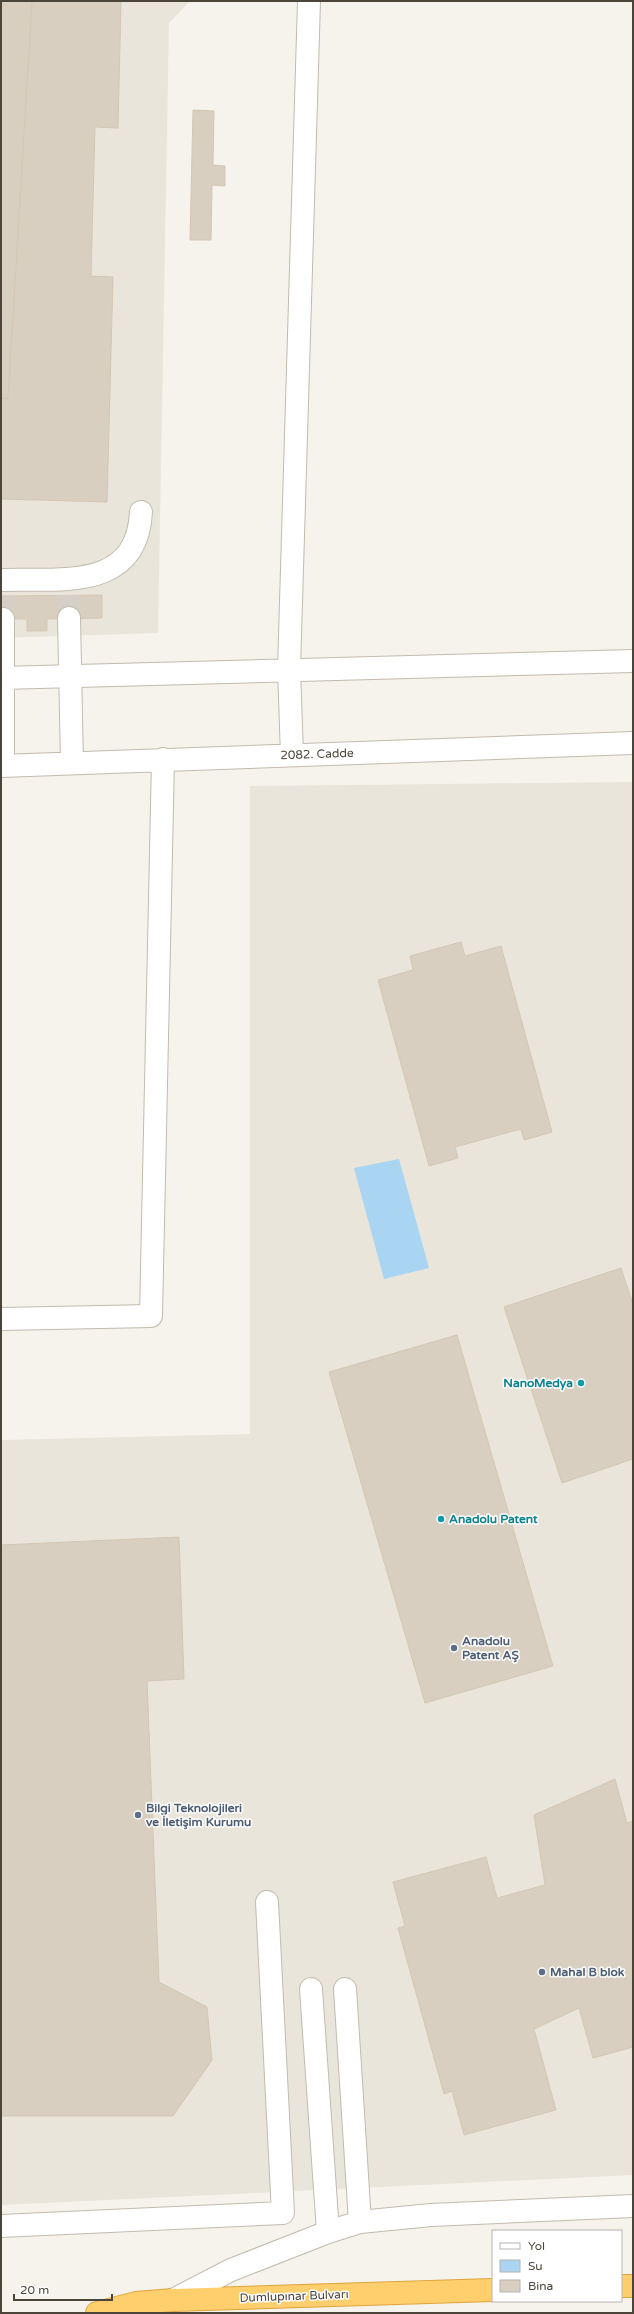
<svg xmlns="http://www.w3.org/2000/svg" width="634" height="2314" font-family="'Varela Round',sans-serif">
  <style>
    .residential { fill: #eae5da }
    .water { fill: #a9d4f2 }
    .building { fill: #d8cfc1; stroke: #d3c7b4 }
    .lines { fill: none; stroke-linecap: round; stroke-linejoin: round }
    .minor-tunnel { stroke: #d4d0c8; stroke-width: 22; stroke-dasharray: 22 11; stroke-linecap: butt }
    .minor-casing { stroke: #c2bbae; stroke-width: 24 }
    .highway-casing { stroke: #e0a43c; stroke-width: 24 }
    .minor { stroke: #fff; stroke-width: 22 }
    .highway { stroke: #ffcf6e; stroke-width: 22 }
    .culture-dot { fill: #0f9aa8; stroke: #fff; stroke-width: 1.5 }
    .service-dot { fill: #5c6f8a; stroke: #fff; stroke-width: 1.5 }
    .labels { text-anchor: middle; dominant-baseline: central; stroke-width: 3; stroke-linejoin: round; paint-order: stroke }
    .street-label { font-size: 12px; fill: #4b4439; stroke: #fff }
    .culture-label { font-size: 12px; font-weight: bold; fill: #0d838f; stroke: #fff; text-anchor: end }
    .service-label { font-size: 12px; font-weight: bold; fill: #4e5e75; stroke: #fff; text-anchor: start }
  </style>
  <rect width="100%" height="100%" fill="#f6f3ec"/>
  <!-- residential -->
  <path class="residential" d="M1,1H190L169,23L158,633L1,638Z
    M633,782V2175L1,2205V1440L250,1434V786Z"/>
  <!-- water -->
  <path class="water" d="M399,1159L429,1268L384,1279L354,1168Z"/>
  <!-- building -->
  <path class="building" d="M1,1H121L118,128L95,127L91,276L113,277L107,502L1,499Z
    M1,1H32L8,399L1,398Z
    M193,110L214,111L213,165L225,166V186L212,185L211,240H190Z
    M102,595V618L47,619V631H27V619H1V596Z
    M461,942L465,956L501,946L552,1132L524,1140L521,1129L455,1147L458,1158L429,1166L378,980L413,970L410,956Z
    M621,1268L633,1304V1459L562,1483L504,1307Z
    M457,1335L553,1666L425,1703L329,1372Z
    M179,1537L184,1679L147,1681L159,1982L207,2007L212,2060L173,2116H1V1545Z
    M615,1779L627,1823L633,1821V2047L593,2058L579,2008L534,2029L556,2110L464,2135L452,2091L444,2094L398,1928L405,1926L393,1882L486,1857L497,1898L545,1885L534,1815Z"/>
  <g class="lines">
    <!-- minor-tunnel -->
    <path class="minor-tunnel" d="M69,595V618
      M3,596V619"/>
    <!-- minor casing -->
    <g class="minor-casing">
      <path id="minor" d="M1,580C60,578 137,592 141,512
        M69,618L72,763
        M3,619V766
        M1,678L633,661
        M292,755L289,669L309,1
        M1,766L633,743
        M1,1319L151,1316L163,759
        M311,1989L328,2232
        M345,1989L360,2222
        M1,2226L283,2213L267,1902
        M173,2300L231,2270L328,2232L360,2222L431,2215L633,2206"/>
    </g>
    <!-- highway casing -->
    <g class="highway-casing">
      <path id="highway" d="M621,2286H633
        M97,2313L136,2303L173,2300L493,2290"/>
    </g>
    <!-- minor -->
    <use href="#minor" class="minor"/>
    <!-- highway -->
    <use href="#highway" class="highway"/>
  </g>
  <!-- markers -->
  <g class="culture-dot">
    <circle cx="581" cy="1383" r="4"/>
    <circle cx="441" cy="1519" r="4"/>
  </g>
  <g class="service-dot">
    <circle cx="454" cy="1648" r="4"/>
    <circle cx="138" cy="1815" r="4"/>
    <circle cx="542" cy="1972" r="4"/>
  </g>
  <g class="labels">
    <!-- street labels -->
    <g class="street-label">
      <text transform="translate(317 754) rotate(-2)">2082. Cadde</text>
      <text transform="translate(294 2296) rotate(-2)">Dumlupınar Bulvarı</text>
    </g>
    <!-- culture labels -->
    <g class="culture-label">
      <text x="573" y="1383">NanoMedya</text>
      <text x="449" y="1519" text-anchor="start">Anadolu Patent</text>
    </g>
    <!-- service labels -->
    <g class="service-label">
      <text x="462" y="1641">Anadolu<tspan x="462" dy="14">Patent AŞ</tspan></text>
      <text x="146" y="1808">Bilgi Teknolojileri<tspan x="146" dy="14">ve İletişim Kurumu</tspan></text>
      <text x="550" y="1972">Mahal B blok</text>
    </g>
  </g>
  <!-- border -->
  <rect width="634" height="2314" fill="none" stroke="#4b4439" stroke-width="4"/>
  <!-- legend -->
  <rect x="492" y="2230" width="130" height="72" fill="#ffffff" stroke="#b7b4b0"/>
  <rect x="500" y="2243" width="20" height="6" fill="#ffffff" stroke="#b7b4b0"/>
  <text x="528" y="2250" font-size="12" fill="#4b4439">Yol</text>
  <rect x="500" y="2260" width="20" height="12" fill="#a9d4f2" stroke="#b7b4b0"/>
  <text x="528" y="2270" font-size="12" fill="#4b4439">Su</text>
  <rect x="500" y="2280" width="20" height="12" fill="#d8cfc1" stroke="#b7b4b0"/>
  <text x="528" y="2290" font-size="12" fill="#4b4439">Bina</text>
  <!-- scale -->
  <path d="M14 2294v6h98v-6" fill="none" stroke="#4b4439" stroke-width="2"/>
  <text x="20" y="2294" font-size="12" fill="#4b4439" stroke="#ffffff" stroke-width="3" paint-order="stroke">20 m</text>
</svg>
